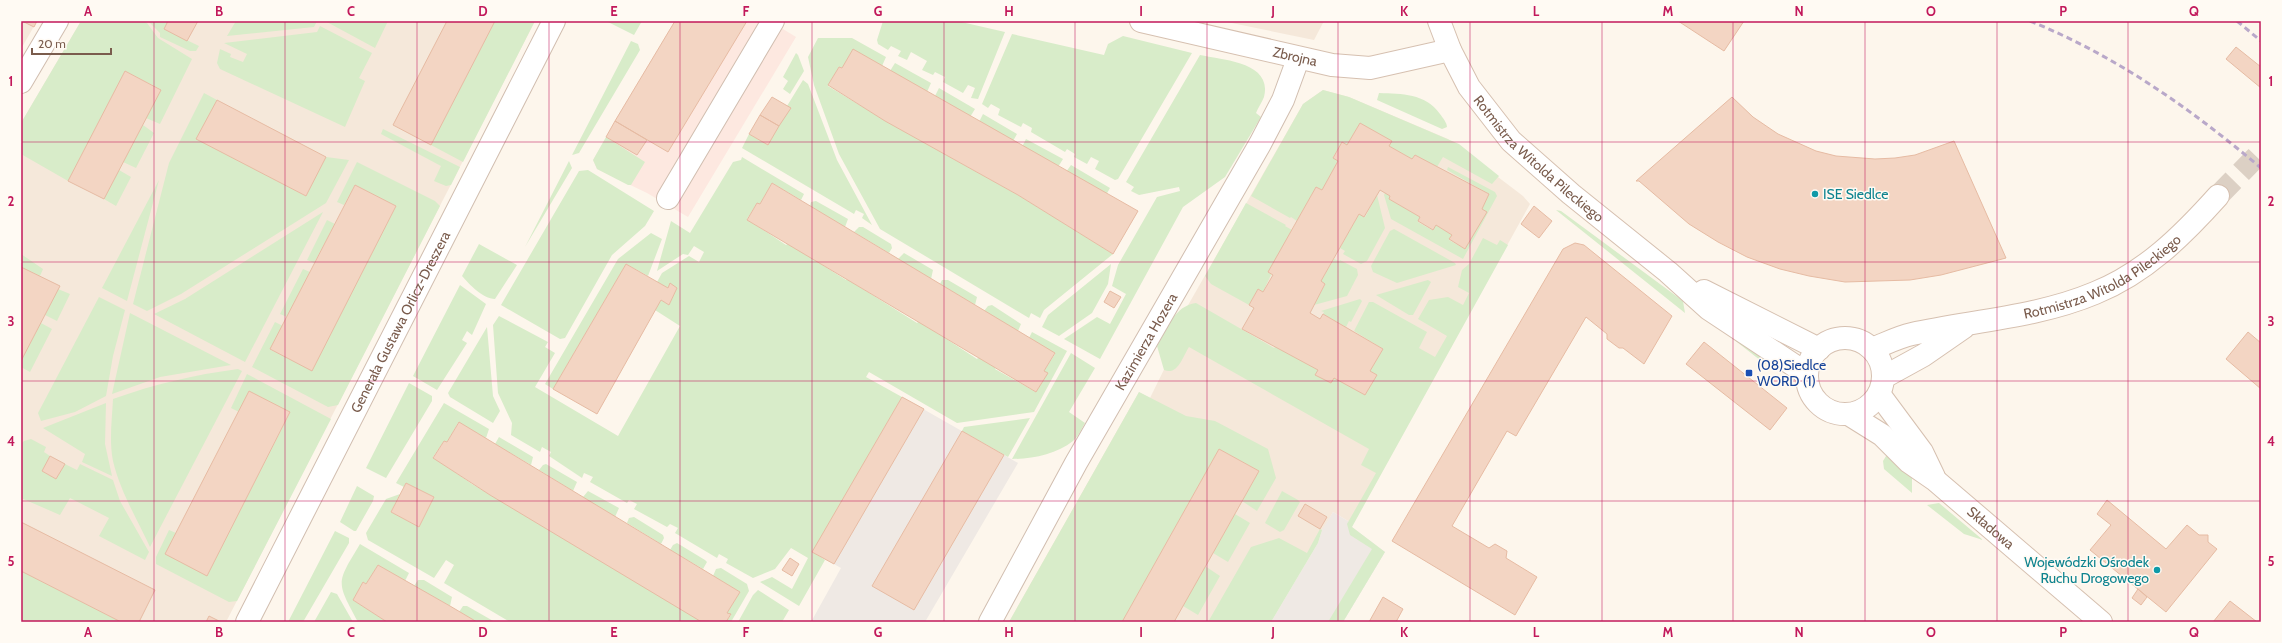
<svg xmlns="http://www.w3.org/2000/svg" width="2282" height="643" font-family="Cabin,sans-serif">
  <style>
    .residential { fill: #f5e8da }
    .commercial { fill: #fde8e0 }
    .industrial { fill: #efe9e4 }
    .green { fill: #d8ecc9 }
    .building { fill: #f3d5c3; stroke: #e6bba3 }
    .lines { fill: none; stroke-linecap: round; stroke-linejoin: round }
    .secondary-tunnel { stroke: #dcd0c4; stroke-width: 22; stroke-dasharray: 22 11; stroke-linecap: butt }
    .street-casing { stroke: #d1beb0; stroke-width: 24 }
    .secondary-casing { stroke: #d6c0b0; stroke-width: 24 }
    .street { stroke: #fff; stroke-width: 22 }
    .secondary { stroke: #fff; stroke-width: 22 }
    .rail { stroke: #b9a8c9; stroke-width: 3; stroke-dasharray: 6 4; stroke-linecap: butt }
    .grid { fill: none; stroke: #c2185b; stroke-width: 1; stroke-opacity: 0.55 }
    .culture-dot { fill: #0f9aa8; stroke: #fffaf3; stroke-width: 1.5 }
    .transit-dot { fill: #1a4fb4; stroke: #fffaf3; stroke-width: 1.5 }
    .labels { text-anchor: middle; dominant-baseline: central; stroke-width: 3; stroke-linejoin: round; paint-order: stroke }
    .street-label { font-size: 14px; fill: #7a5c4d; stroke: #fffaf3 }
    .culture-label { font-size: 14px; fill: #0d838f; stroke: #fffaf3; text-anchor: start }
    .transit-label { font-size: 14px; fill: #164399; stroke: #fffaf3; text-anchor: start }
    .neatline { fill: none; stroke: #c2185b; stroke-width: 1.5 }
    .grid-label { font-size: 13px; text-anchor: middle; font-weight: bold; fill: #c2185b }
  </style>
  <rect width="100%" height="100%" fill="#fdf6ec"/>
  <!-- residential -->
  <path class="residential" d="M21,21H37L21,49Z
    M81,21H535L226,622H37L21,614V123Z
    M1222,21H1324L1314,40Z
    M1323,90L1349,97L1448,139L1523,196L1530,204L1353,524L1333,512L1271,622H1009L1139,392L1150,398L1182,333L1175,328L1303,104Z"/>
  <!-- commercial -->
  <path class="commercial" d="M675,21H770L796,37L688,217L647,193L597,169L593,160Z"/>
  <!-- industrial -->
  <path class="industrial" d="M902,397L1018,463L925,622H811L841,568L812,552Z
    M1333,512L1353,524L1352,527L1385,552L1343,622H1271L1318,543L1322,530Z"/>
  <!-- green -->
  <path class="green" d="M81,21H142L147,23L158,38L192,59L160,124L146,118L160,89L125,71L68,181L21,154V123Z
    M148,21H168L164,29L199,46L196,51H190L160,37V33Z
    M236,21H317L314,27L227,36Z
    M325,21H388L375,48Z
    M495,21H535L463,162L431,145Z
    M606,21H642L634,35Z
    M883,21H957L1005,32L978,99L971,98L975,88L968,85L963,93L943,82L945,77L935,72L933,75L922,70L927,61L911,52L907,60L898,56L901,51L891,46L888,50L878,44L877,40Z
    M320,26L372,53L359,78L365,81L345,127L220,69L217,63L220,49L231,54L230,57L243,62L247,54L224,43L317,32Z
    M1012,34L1104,55L1108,44L1123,36L1192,53L1118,179L1115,180L1095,169L1099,161L1091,157L1087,164L1074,157L1075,154L1067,149L1065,152L1031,132L1032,128L1023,123L1021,127L998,115L1000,109L991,104L988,108L982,104Z
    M818,38H852L886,57L882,66L842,68L839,67L828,86L886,121L1018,195L1113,254L1044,310L1040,318L1031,313L1029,318L880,229L839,154L814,85L808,57Z
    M631,41L638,44L640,50L579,153L572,155Z
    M796,53L798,55L804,71L790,94L783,89L788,81L783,77Z
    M1200,55C1223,60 1273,62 1264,97C1262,102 1258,108 1256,113L1261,117L1225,177L1183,207L1100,359L1064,339L1097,317L1110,324L1126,294L1112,286L1118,265L1157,197L1180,191L1179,187L1139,195L1131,191L1134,187L1126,182Z
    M895,63L931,83L927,92L890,71Z
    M803,80L808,84L837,160L872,225L862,218L864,214L856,210L854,214L742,148L749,134L768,145L787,106Z
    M939,88L975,109L970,117L935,96Z
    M1323,90L1349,97L1459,144L1499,176L1492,184L1443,157L1437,167L1415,155L1412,159L1389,146L1391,141L1360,123L1347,145L1342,142L1333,157L1338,161L1322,190L1316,187L1297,221L1291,217L1290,218L1251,196L1303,104Z
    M204,93L217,100L197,139L306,196L326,157L349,160L326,203L181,294L147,311L133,304L169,163Z
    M1379,93C1402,94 1425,93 1440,114C1443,118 1447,123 1447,127L1442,129L1377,100Z
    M983,114L1017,134L1013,141L979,122Z
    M143,125L154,133L136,168L123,162Z
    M383,129L460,167L451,185L446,186L434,181L441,166L381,134Z
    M606,137L645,162L631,185H628L597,169L593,160Z
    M1026,139L1063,159L1058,167L1022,147Z
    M742,157L804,194L801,200L772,183L760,204L757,203L747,219L786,245L788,243L846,280L847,279L917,323L919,321L977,359L979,357L996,367L995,369L1036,392L1047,373L1044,371L1055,354L1029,338L1032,332L1067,351L1034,412L957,423L869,372L866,377L902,397L813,552L825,560L799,606L760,582L772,577L792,589L808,558L791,548L775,569L753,578L726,563L728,559L719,554L717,558L675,533L678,528L670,524L667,527L634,509L637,504L629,500L627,503L590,482L593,477L584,473L582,478L549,456L551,452L542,447L540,452L511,435L512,423L498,393L493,325L499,316L548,342L545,347L555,353L535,387L618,436L680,326L655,310L661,300L669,305L677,288L670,284L668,288L657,282L662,273L689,256L699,262L704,252L694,246L688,255L683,254L657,271L671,221L690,233L733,162L741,160Z
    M569,161L572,168L525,247Z
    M357,162L435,201L440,206L338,405L328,407L252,367L275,322L283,326L271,350L312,370L396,206L355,185L344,205L337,202Z
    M1071,165L1110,188L1106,195L1066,172Z
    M1448,167L1495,192L1497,196L1463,259L1391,219L1384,195L1385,193L1390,196L1389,199L1420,217L1418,222L1432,230L1436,225L1452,235L1449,240L1465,249L1486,212L1482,209L1489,194L1447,170Z
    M119,170L131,177L116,206L104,199Z
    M588,170L654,211L645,226L612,255L565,338L560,339L501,305L579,171Z
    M159,180L127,301L102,288Z
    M1377,195L1385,228L1367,261L1361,264L1343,254L1345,251L1340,248L1359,214L1365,217Z
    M816,201L848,219L845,227L810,206L811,202Z
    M1246,203L1286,225L1285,226L1292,230L1263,292L1258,289L1249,305L1211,284L1205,276Z
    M1556,210L1561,211L1683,301L1685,313Z
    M323,212L245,362L154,314L185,299Z
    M327,220L335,224L314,263L307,260Z
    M859,227H863L891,244L892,248L889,253L854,232Z
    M1394,229L1455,263L1456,265L1397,283L1373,272L1371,266L1390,231Z
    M651,233L662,239L648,276L626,264L553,389L545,384L618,259Z
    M1483,238L1497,245L1500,240L1508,245L1352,527L1385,552L1343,622H1328L1372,549L1350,535L1347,524L1376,473L1361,465L1369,449L1189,347C1183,356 1178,376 1164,370L1157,346C1167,329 1174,306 1196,303L1274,348L1276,346L1365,395L1377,375L1370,371L1383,349L1354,331L1369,302H1373L1427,332L1419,348L1435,357L1447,336L1418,319L1429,300L1448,297L1463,305L1469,293L1458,287L1462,270L1469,264Z
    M479,244L517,265L495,299C483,299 469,284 462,276Z
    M904,253L933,270L931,279L898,259Z
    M21,254L43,269L40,276L21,267Z
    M1334,259L1339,261L1340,260L1357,269L1358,275L1347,296L1314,305L1325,285L1321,281Z
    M1111,264L1108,284L1092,313L1059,336L1042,327L1048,315Z
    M303,269L310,272L287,317L280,314Z
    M942,280H948L977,297L975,305L940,284Z
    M1428,280L1431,282L1413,315H1409L1376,295Z
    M460,285L486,304L472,335L467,331L462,340L467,343L437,390L413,376Z
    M58,289L70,294L57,321L45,315Z
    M99,297L125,310L113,356L106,396L75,412L41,421L38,413Z
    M1360,299L1362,301L1351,322L1349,321L1346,327L1323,314L1324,312L1321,311Z
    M992,305L1021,324L1018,331L984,311L988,306Z
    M130,313L231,365L160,377L112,394Z
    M41,323L52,329L30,372L21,367V361Z
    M1714,324L1772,356L1765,364Z
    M487,327L493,396L500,411L493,423L450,397L448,393Z
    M1071,353L1095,368L1069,412L1085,423C1082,428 1078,437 1073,441C1057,454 1033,459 1012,459Z
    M238,369L242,371L150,547C137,519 120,491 113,461C109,441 112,420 113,399C155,384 193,375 238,369Z
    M247,374L331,419L237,601L229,602L156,564V557L169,530L176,533L207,575L290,413L249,391L239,412L231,408Z
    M409,383L432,396V401L386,478L366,468Z
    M1139,392L1186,416L1215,421L1268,449L1276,478L1257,511L1242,501L1259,471L1219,449L1122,622H1009Z
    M106,403L105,444L112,476L82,462L85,454L43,428Z
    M444,403L489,429L486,438L458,423L447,442L444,441L433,457L472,484L705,622H510L444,583L454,565L446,560L434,578L368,540L366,533L386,499L400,494L391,512L419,527L434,497L406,483L404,487L396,483Z
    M1030,418L1008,457L962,431L964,427Z
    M499,437L533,457L531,465L495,444Z
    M31,439L46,447L44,452L50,456L42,471L56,479L65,464L77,470L80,464L113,480L120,501L149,552L145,560L99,536L109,518L70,498L60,515L21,498V444L24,441Z
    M1888,453L1912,478V493L1884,469L1883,461Z
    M546,464L577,482L573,491L539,470L543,465Z
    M357,486L374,496L373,501L356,531H354L340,522Z
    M588,491L619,508L615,517L583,497Z
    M1282,491L1298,500L1300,502L1284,530L1280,532L1265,523Z
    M1939,503L1983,540L1964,534L1927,505Z
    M1235,514L1250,523L1228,562L1213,553Z
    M634,517L663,535L664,538L661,544L627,523L629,518Z
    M1320,529L1322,530L1318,543L1271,622H1208L1251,547L1279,538L1307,553Z
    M335,531L349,538V543L303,622H288Z
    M677,543L705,560L707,562L703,569L670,550L673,545Z
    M360,544L409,573L405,581L378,565L366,584L363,582L353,600L387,622H358C336,581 336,584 360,544Z
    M1205,566L1220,576L1198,615L1183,606Z
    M721,568L747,584L749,591L731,622H726L731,615L727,613L740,592L713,576L716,569Z
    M21,571L121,622H21Z
    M418,580H424L452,597L450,606L414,586Z
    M758,590L789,610L782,622H738L753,595Z
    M331,592L337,594L353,622H314Z
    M463,606H467L495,622H477L459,612Z"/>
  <!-- building -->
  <path class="building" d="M22,21H37L34,27Z
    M168,21H198L187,41L164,29Z
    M447,21H495L431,145L393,125Z
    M675,21H747L668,152L615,121Z
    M1678,21H1744L1724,51Z
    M2236,47L2261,67V88L2226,59Z
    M853,49L1138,211L1113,254L1018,195L885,121L828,85L839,67L842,68Z
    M125,71L161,90L104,199L68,181Z
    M772,97L791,108L779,126L760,115Z
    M1732,97L1753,117L1778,134L1816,151L1836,156L1875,159L1895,158L1915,155L1954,141L2006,258L1941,275L1910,280L1845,282L1809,276L1780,269L1747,257L1718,242L1689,224L1639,181H1636Z
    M217,100L326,157L306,196L196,139Z
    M760,115L779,126L768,145L749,134Z
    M615,121L647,140L637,155L606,137Z
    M1360,123L1392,141L1389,146L1412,159L1415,155L1489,194L1482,209L1487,212L1465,249L1449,239L1452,235L1436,225L1433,230L1418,221L1420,217L1389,199L1390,196L1380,190L1364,217L1359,214L1321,281L1325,284L1310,313L1320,319L1323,314L1383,349L1370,371L1377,375L1365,395L1334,378L1331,383L1315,375L1318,370L1242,329L1254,308L1249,305L1258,289L1263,292L1273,275L1268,272L1316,187L1322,190L1338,161L1333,158L1342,142L1347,145Z
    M772,183L1055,353L1044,371L1048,373L1036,392L747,220L757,203L760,204Z
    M355,185L396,206L312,371L270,349Z
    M1534,206L1552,221L1539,238L1521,224Z
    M1575,243L1584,245L1672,316L1644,364L1623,348H1619L1607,339V334L1586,317L1516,436L1507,431L1452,526L1489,548L1495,544L1507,551L1506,558L1537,577L1515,615L1392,541L1563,249Z
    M626,264L668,288L670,283L677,288L669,305L661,300L597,414L553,389Z
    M21,267L60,286L21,361Z
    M1110,291L1121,297L1114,308L1104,302Z
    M2248,332L2261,343V389L2226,359Z
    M1704,342L1787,408L1770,430L1686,364Z
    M249,391L290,412L207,576L165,554Z
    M902,397L924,409L834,564L812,552Z
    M459,422L740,592L727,613L731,614L726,622L700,621L490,495L433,458L444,441L447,442Z
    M962,431L1004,455L914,610L872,586Z
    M1219,449L1259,471L1213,553L1174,622H1122Z
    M50,456L65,464L56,479L42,471Z
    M406,483L434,497L419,527L391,512Z
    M2107,500L2166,549L2187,525L2199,535H2208V542L2217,549L2166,612L2090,550L2111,525L2097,514Z
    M1305,504L1327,517L1320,529L1298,516Z
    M21,522L155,590L139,622H121L21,571Z
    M790,558L799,564L792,576L782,570Z
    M378,565L450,606L477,622H387L353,600L363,582L366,584Z
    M2138,589L2147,597L2141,605L2132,598Z
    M1383,597L1403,609L1396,622H1369Z
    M2230,601L2257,622H2213Z
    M209,616L221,622H206Z"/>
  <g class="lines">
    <!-- secondary-tunnel -->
    <path class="secondary-tunnel" d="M2218,196L2261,152"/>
    <!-- street casing -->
    <g class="street-casing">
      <g id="street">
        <path d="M21,82L57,21"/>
        <path d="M668,198L773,21"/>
        <path id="s1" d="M247,622L554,21"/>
        <path id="s2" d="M990,622L1076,463L1260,144L1283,100L1298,59"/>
      </g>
    </g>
    <!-- secondary casing -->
    <g class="secondary-casing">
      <g id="secondary">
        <path id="s3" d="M1141,21L1332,65L1370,68L1450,50"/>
        <path id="s4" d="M1439,21L1450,50L1469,87L1511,141L1571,194L1668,272L1709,309L1807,374"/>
        <path d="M1704,291L1819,349"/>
        <circle cx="1845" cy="376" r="38"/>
        <path id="s5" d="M1872,349C1885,344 1898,337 1912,334C1972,321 2038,317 2095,293C2145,273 2183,235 2218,196"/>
        <path d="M1884,377L1924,355L1963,328"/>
        <path d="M1879,394L1922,452L1934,477"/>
        <path id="s6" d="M1850,415L1882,435L1909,462L1935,480L2101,622"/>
      </g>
    </g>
    <!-- street -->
    <use href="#street" class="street"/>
    <!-- secondary -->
    <use href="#secondary" class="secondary"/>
    <!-- rail -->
    <path class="rail" d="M2030,21C2116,56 2190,108 2261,168
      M2237,21L2261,41"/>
  </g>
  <!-- grid -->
  <path class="grid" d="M154,21V622M285,21V622M417,21V622M549,21V622M680,21V622M812,21V622M944,21V622M1075,21V622M1207,21V622M1338,21V622M1470,21V622M1602,21V622M1733,21V622M1865,21V622M1997,21V622M2128,21V622M21,142H2261M21,262H2261M21,381H2261M21,501H2261"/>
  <!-- markers -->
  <g class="culture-dot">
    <circle cx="1815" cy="194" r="4"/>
    <circle cx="2157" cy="570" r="4"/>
  </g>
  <rect class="transit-dot" x="1745" y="369" width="8" height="8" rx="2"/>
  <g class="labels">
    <!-- street labels -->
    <g class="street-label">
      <text stroke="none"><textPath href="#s3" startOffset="158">Zbrojna</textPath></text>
      <text stroke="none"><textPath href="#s4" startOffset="173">Rotmistrza Witolda Pileckiego</textPath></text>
      <text stroke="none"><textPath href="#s5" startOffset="244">Rotmistrza Witolda Pileckiego</textPath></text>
      <text stroke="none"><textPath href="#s1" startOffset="337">Generała Gustawa Orlicz-Dreszera</textPath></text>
      <text stroke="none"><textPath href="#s2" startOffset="321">Kazimierza Hozera</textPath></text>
      <text stroke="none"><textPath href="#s6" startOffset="181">Składowa</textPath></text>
    </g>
    <!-- culture labels -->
    <g class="culture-label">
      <text x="1823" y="194">ISE Siedlce</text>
      <text x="2149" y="562" text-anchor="end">Wojewódzki Ośrodek<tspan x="2149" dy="16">Ruchu Drogowego</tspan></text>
    </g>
    <!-- transit labels -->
    <g class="transit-label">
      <text x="1757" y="365">(08)Siedlce<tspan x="1757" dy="16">WORD (1)</tspan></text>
    </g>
  </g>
  <!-- border -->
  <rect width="2282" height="643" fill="none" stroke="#fffaf3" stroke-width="44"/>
  <!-- scale -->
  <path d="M32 48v6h79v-6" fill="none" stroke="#7a5c4d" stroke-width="2"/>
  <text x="38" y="48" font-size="12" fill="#7a5c4d" stroke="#fffaf3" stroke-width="3" paint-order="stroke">20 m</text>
  <rect x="22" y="22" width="2238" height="599" class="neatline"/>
  <g class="grid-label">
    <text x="88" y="16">A</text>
    <text x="219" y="16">B</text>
    <text x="351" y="16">C</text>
    <text x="483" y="16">D</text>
    <text x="614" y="16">E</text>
    <text x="746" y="16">F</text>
    <text x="878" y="16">G</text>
    <text x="1009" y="16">H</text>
    <text x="1141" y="16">I</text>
    <text x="1273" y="16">J</text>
    <text x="1404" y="16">K</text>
    <text x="1536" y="16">L</text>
    <text x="1668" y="16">M</text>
    <text x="1799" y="16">N</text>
    <text x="1931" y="16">O</text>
    <text x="2063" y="16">P</text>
    <text x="2194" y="16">Q</text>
    <text x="11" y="86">1</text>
    <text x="2271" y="86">1</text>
    <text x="11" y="206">2</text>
    <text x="2271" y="206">2</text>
    <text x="11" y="326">3</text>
    <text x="2271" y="326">3</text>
    <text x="11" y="446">4</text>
    <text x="2271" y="446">4</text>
    <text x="11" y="566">5</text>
    <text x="2271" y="566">5</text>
    <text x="88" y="637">A</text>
    <text x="219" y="637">B</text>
    <text x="351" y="637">C</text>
    <text x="483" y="637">D</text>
    <text x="614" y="637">E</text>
    <text x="746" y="637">F</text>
    <text x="878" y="637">G</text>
    <text x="1009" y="637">H</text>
    <text x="1141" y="637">I</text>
    <text x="1273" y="637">J</text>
    <text x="1404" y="637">K</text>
    <text x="1536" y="637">L</text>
    <text x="1668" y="637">M</text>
    <text x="1799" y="637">N</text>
    <text x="1931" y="637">O</text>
    <text x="2063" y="637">P</text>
    <text x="2194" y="637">Q</text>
  </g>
</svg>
